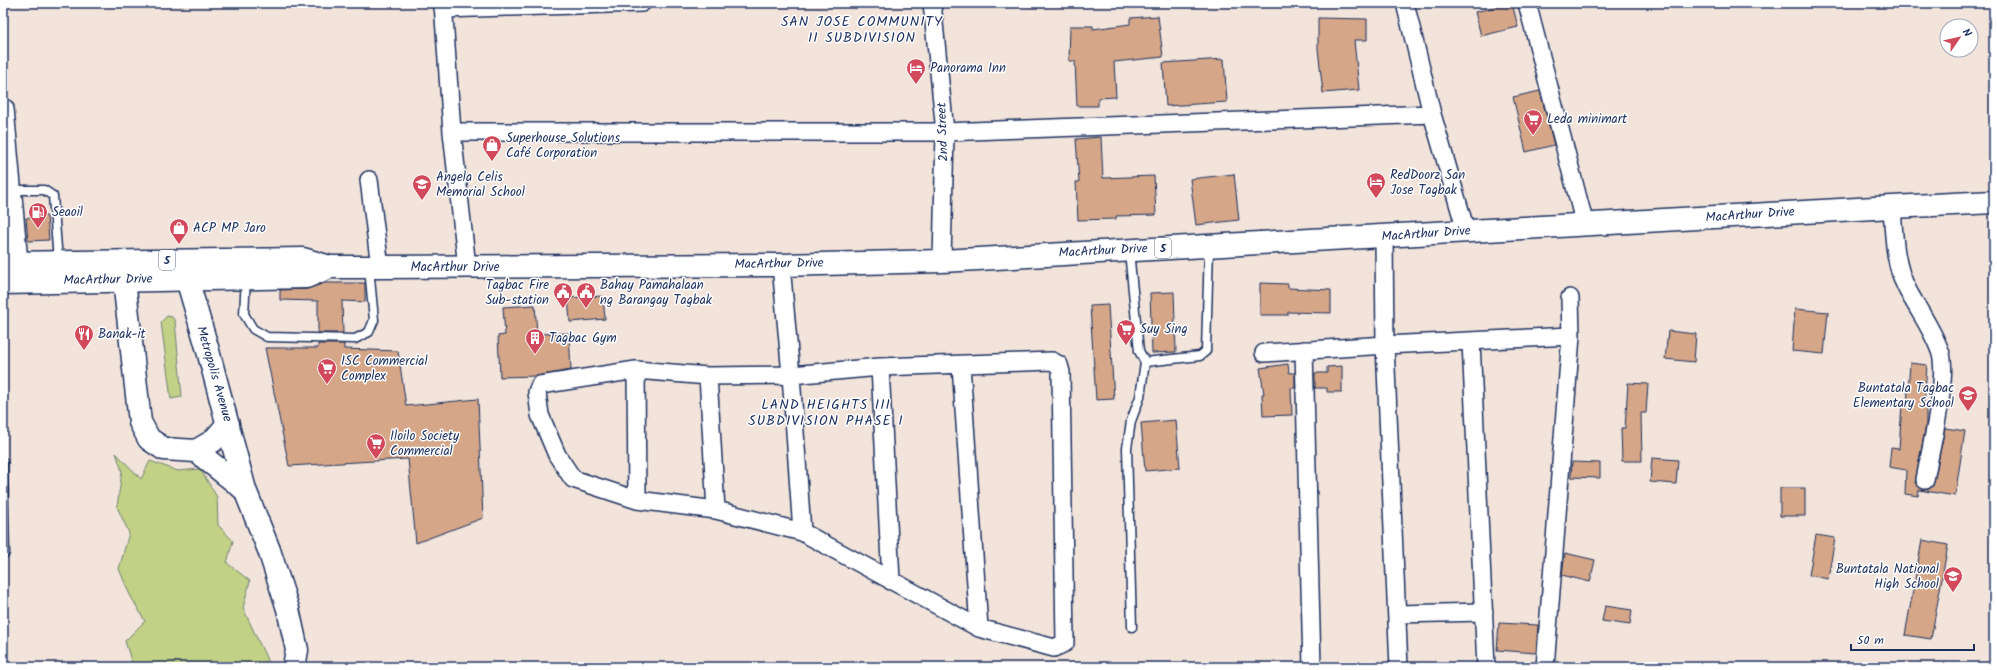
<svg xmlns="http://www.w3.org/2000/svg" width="1997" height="670" font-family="Kalam,sans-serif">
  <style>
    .green { fill: #c2d185; stroke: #6e8072 }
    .building { fill: #d5a687; stroke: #1b2f5e }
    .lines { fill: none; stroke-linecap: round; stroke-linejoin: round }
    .service-casing { stroke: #1b2f5e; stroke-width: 11 }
    .minor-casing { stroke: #1b2f5e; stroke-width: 20 }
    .tertiary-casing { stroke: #1b2f5e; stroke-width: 24 }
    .secondary-casing { stroke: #1b2f5e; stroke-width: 25 }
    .primary-casing { stroke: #1b2f5e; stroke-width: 25 }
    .service { stroke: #fff; stroke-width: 8 }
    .minor { stroke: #fff; stroke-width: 17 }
    .tertiary { stroke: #fff; stroke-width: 21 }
    .secondary { stroke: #fff; stroke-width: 22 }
    .primary { stroke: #fff; stroke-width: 22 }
    .labels { text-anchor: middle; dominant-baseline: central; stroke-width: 3; stroke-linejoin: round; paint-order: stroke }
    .shield { fill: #fff; stroke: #5f6d8e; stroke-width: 1 }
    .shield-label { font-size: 12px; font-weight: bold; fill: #1b2f5e }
    .poi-label { font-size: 13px; fill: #1b2f5e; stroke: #fff; text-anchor: start }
    .street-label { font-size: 13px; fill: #1b2f5e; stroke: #fff }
    .neighbourhood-label { font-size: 14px; letter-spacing: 1px; fill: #1b2f5e; stroke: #fff }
  </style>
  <rect width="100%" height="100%" fill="#f2e4db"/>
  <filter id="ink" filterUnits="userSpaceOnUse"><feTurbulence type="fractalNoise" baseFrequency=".025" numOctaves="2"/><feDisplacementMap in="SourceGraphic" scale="8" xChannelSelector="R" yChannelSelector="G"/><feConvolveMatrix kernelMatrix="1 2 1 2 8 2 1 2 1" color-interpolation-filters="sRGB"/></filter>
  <g filter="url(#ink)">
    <!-- green -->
    <path class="green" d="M167,316L172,317L175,321L182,397L171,399L161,322Z
      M116,453L141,479L150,461L178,471L200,469L217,497L218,525L233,541L227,563L250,581L243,608L269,664L265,667H133L125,641L145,621L130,595L119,569L129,533L117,507L122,471Z"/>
    <!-- building -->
    <path class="building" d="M1512,3L1518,27L1481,36L1475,12Z
      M1158,16L1163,57L1114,62L1116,97L1098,98V106H1077L1075,61H1069L1070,26H1093V29L1130,24V18Z
      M1318,18L1367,19V40H1354L1359,90L1323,93L1318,49Z
      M1224,59L1227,102L1166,106L1163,63Z
      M1540,91L1554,145L1526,152L1513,97Z
      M1101,137L1103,178L1154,176L1156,215L1116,216V219L1078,220L1076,182H1079L1076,139Z
      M1234,174L1239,220L1196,225L1190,179Z
      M47,216L49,240L28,241L26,218Z
      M325,283H365V302L342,301L343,333H318V301L280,300V290L307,289Z
      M1260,283L1288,284V288L1331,290V313L1288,312V315H1260Z
      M1174,292L1176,352L1152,353L1150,293Z
      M603,296L605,319L570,322L568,298Z
      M535,305L537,334L569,333L571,370L537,376L500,377L498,336L505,335L503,307Z
      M1108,305L1114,399L1096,400L1090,306Z
      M1795,309L1828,312L1824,354L1792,351Z
      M1668,331L1696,334L1694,362L1665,359Z
      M318,344H344V349L398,351L406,406L478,399L483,518L416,543L408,459L289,466L265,348H318Z
      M1910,363L1927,365L1924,406H1926V425L1915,483L1923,490L1929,489L1933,486L1945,428L1965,431L1955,496L1919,490L1918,496L1905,494L1906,470L1889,467L1891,448L1899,449L1902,404L1907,405Z
      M1288,364L1289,373H1295V388H1291L1292,415L1263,416L1262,394H1264L1260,368Z
      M1342,366V392H1327V388H1315V373H1327V367Z
      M1628,383L1648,384L1646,413H1641L1642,461H1622L1621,428H1625Z
      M1176,420L1180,468L1145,471L1141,423Z
      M1652,458L1678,460L1676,484L1650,482Z
      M1572,462L1600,463V478L1571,477Z
      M1780,488H1805V516H1780Z
      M1816,535L1835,538L1828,579L1809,575Z
      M1922,540L1948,545L1931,639L1905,635Z
      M1565,553L1595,560L1590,582L1562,575Z
      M1605,606L1632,610L1630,625L1602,621Z
      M1499,623L1538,625L1536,653L1497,650Z"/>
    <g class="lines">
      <!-- service casing -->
      <g class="service-casing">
        <path id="service" d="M11,190H44L53,196L58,261
          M1129,251L1139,351L1145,362L1200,356L1206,351L1209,247
          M246,278L244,314L253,329L267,337L355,339L369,332L374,320L369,268
          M3,462L5,553L3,555
          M1132,627L1127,448L1131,421L1140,397L1145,362"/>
      </g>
      <!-- minor casing -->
      <g class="minor-casing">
        <path id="minor" d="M443,3L452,132L467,267
          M932,3L945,132L942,261
          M1405,3L1432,114L1466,231
          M1527,3L1585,225
          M443,9L642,3
          M452,132H945L1432,114
          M369,180L380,267
          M1892,207C1894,236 1894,263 1907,289C1918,310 1934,331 1941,354C1948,381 1930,450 1925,480
          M1384,237L1385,345L1399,667
          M781,265L791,375L802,532
          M1471,341L1486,667
          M1304,350L1312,667
          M1264,353L1385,345L1571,336
          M1052,361L1059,365L1061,372L1065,643L1054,648L979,628L802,532L716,510L637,500L573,479L557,455L540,415L537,392L540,385L636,370L708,376L791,375L880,367Z
          M961,365L979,628
          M880,367L891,581
          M636,370L637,500
          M708,376L716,510
          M1397,614L1484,612
          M1545,667L1571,336L1570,298"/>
      </g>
      <!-- tertiary casing -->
      <g class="tertiary-casing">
        <path id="tertiary" d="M3,109L17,262"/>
      </g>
      <!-- secondary casing -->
      <g class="secondary-casing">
        <path id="secondary" d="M180,263L187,279L207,347L245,490L269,550L288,609L297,650L294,667
          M134,266L124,280L140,422L149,439L164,449L196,451L245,490
          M196,451L213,441L228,424"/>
      </g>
      <!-- primary casing -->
      <g class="primary-casing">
        <path id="primary" d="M3,263L303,259L330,267H380L781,265L942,261L1892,207L1994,202
          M3,283L306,277L330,267"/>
      </g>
      <!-- service -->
      <use href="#service" class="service"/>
      <!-- minor -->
      <use href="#minor" class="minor"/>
      <!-- tertiary -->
      <use href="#tertiary" class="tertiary"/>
      <!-- secondary -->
      <use href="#secondary" class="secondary"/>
      <!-- primary -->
      <use href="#primary" class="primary"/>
    </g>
  </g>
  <!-- icons -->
  <defs>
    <g id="hotel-pin" transform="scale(1)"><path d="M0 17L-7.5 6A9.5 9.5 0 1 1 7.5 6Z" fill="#d1495b" stroke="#fff"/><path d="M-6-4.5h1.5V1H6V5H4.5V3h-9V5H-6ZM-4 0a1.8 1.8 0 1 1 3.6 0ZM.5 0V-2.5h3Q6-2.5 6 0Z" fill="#fff"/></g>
    <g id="supermarket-pin" transform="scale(1)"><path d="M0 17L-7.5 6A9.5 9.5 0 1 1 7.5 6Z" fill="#d1495b" stroke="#fff"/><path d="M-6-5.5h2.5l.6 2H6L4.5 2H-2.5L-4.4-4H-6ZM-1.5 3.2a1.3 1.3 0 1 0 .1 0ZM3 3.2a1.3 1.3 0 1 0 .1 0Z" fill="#fff"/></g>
    <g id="shop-pin" transform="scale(1)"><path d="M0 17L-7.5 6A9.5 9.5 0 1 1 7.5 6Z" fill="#d1495b" stroke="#fff"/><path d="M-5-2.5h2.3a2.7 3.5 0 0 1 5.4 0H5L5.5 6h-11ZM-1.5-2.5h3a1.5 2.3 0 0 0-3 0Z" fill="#fff"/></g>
    <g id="school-pin" transform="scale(1)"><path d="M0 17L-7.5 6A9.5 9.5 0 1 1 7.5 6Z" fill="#d1495b" stroke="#fff"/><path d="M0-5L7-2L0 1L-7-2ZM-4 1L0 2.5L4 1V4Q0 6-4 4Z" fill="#fff"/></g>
    <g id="fuel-pin" transform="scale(1)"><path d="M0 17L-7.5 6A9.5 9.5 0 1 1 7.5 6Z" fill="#d1495b" stroke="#fff"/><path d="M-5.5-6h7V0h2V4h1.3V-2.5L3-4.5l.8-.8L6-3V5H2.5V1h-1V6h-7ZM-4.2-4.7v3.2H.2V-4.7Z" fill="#fff"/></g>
    <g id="civic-pin" transform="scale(1)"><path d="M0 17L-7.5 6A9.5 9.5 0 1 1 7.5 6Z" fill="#d1495b" stroke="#fff"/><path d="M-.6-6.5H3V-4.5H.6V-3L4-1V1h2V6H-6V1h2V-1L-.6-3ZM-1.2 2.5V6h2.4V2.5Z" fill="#fff"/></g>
    <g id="restaurant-pin" transform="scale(1)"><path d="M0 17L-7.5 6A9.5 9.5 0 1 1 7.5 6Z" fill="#d1495b" stroke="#fff"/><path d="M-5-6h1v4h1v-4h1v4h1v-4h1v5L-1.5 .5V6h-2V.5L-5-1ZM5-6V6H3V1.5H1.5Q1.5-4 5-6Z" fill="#fff"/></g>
    <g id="building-pin" transform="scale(1)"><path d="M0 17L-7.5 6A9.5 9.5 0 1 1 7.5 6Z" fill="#d1495b" stroke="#fff"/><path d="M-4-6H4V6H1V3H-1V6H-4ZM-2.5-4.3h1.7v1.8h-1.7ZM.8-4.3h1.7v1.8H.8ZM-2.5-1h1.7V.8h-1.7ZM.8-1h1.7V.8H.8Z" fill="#fff"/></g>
  </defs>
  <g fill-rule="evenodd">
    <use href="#hotel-pin" x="916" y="68"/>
    <use href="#supermarket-pin" x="1533" y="119"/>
    <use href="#shop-pin" x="492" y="145"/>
    <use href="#hotel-pin" x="1376" y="182"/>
    <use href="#school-pin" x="422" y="184"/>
    <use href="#fuel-pin" x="38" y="212"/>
    <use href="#shop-pin" x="179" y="228"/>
    <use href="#civic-pin" x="563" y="292"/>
    <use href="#civic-pin" x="586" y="292"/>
    <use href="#supermarket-pin" x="1126" y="329"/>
    <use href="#restaurant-pin" x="84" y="334"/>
    <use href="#building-pin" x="535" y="338"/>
    <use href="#supermarket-pin" x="327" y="368"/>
    <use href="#school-pin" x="1968" y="395"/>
    <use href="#supermarket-pin" x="376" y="443"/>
    <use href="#school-pin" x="1953" y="576"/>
  </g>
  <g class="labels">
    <!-- shield labels -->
    <g class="shield">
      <rect x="1155" y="238" width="16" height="20" rx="3"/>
      <rect x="159" y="250" width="16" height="20" rx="3"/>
    </g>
    <g class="shield-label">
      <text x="1163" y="248">5</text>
      <text x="167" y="260">5</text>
    </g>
    <!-- poi labels -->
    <g class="poi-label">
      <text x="930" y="68">Panorama Inn</text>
      <text x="1547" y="119">Leda minimart</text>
      <text x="506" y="138">Superhouse Solutions<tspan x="506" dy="15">Café Corporation</tspan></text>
      <text x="1390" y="175">RedDoorz San<tspan x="1390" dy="15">Jose Tagbak</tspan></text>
      <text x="436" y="177">Angela Celis<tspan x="436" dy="15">Memorial School</tspan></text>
      <text x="52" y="212">Seaoil</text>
      <text x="193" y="228">ACP MP Jaro</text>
      <text x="549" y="285" text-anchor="end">Tagbac Fire<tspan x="549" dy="15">Sub-station</tspan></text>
      <text x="600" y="285">Bahay Pamahalaan<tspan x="600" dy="15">ng Barangay Tagbak</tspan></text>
      <text x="1140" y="329">Suy Sing</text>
      <text x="98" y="334">Banak-it</text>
      <text x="549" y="338">Tagbac Gym</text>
      <text x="341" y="361">ISC Commercial<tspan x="341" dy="15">Complex</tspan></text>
      <text x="1954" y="388" text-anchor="end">Buntatala Tagbac<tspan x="1954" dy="15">Elementary School</tspan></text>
      <text x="390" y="436">Iloilo Society<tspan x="390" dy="15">Commercial</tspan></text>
      <text x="1939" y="569" text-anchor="end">Buntatala National<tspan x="1939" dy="15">High School</tspan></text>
    </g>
    <!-- street labels -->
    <g class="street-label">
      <text transform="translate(943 132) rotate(-92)">2nd Street</text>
      <text transform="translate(1750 215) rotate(-4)">MacArthur Drive</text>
      <text transform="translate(1426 234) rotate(-4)">MacArthur Drive</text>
      <text transform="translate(1103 251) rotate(-3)">MacArthur Drive</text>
      <text transform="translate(779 264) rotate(-1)">MacArthur Drive</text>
      <text x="455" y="267">MacArthur Drive</text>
      <text transform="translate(108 280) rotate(-1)">MacArthur Drive</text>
      <text transform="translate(214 374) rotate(74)">Metropolis Avenue</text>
    </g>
    <!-- neighbourhood labels -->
    <g class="neighbourhood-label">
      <text x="862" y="22">SAN JOSE COMMUNITY<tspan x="862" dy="16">II SUBDIVISION</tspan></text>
      <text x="826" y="405">LAND HEIGHTS III<tspan x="826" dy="16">SUBDIVISION PHASE I</tspan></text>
    </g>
  </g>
  <!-- margin -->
  <rect width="1997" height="670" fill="none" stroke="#fff" stroke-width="16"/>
  <rect x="8" y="8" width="1981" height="654" fill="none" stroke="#1b2f5e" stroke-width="1.5" filter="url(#ink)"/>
  <!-- north arrow -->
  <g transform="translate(1959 38) rotate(56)"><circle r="19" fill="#ffffff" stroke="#a4acbf"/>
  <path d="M0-3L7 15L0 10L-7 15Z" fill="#d1495b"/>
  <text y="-6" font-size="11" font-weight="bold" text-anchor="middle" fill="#1b2f5e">N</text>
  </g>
  <!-- scale -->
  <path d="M1851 644v6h123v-6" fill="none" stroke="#1b2f5e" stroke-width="2"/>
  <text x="1857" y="644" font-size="12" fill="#1b2f5e" stroke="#ffffff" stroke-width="3" paint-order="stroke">50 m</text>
</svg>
